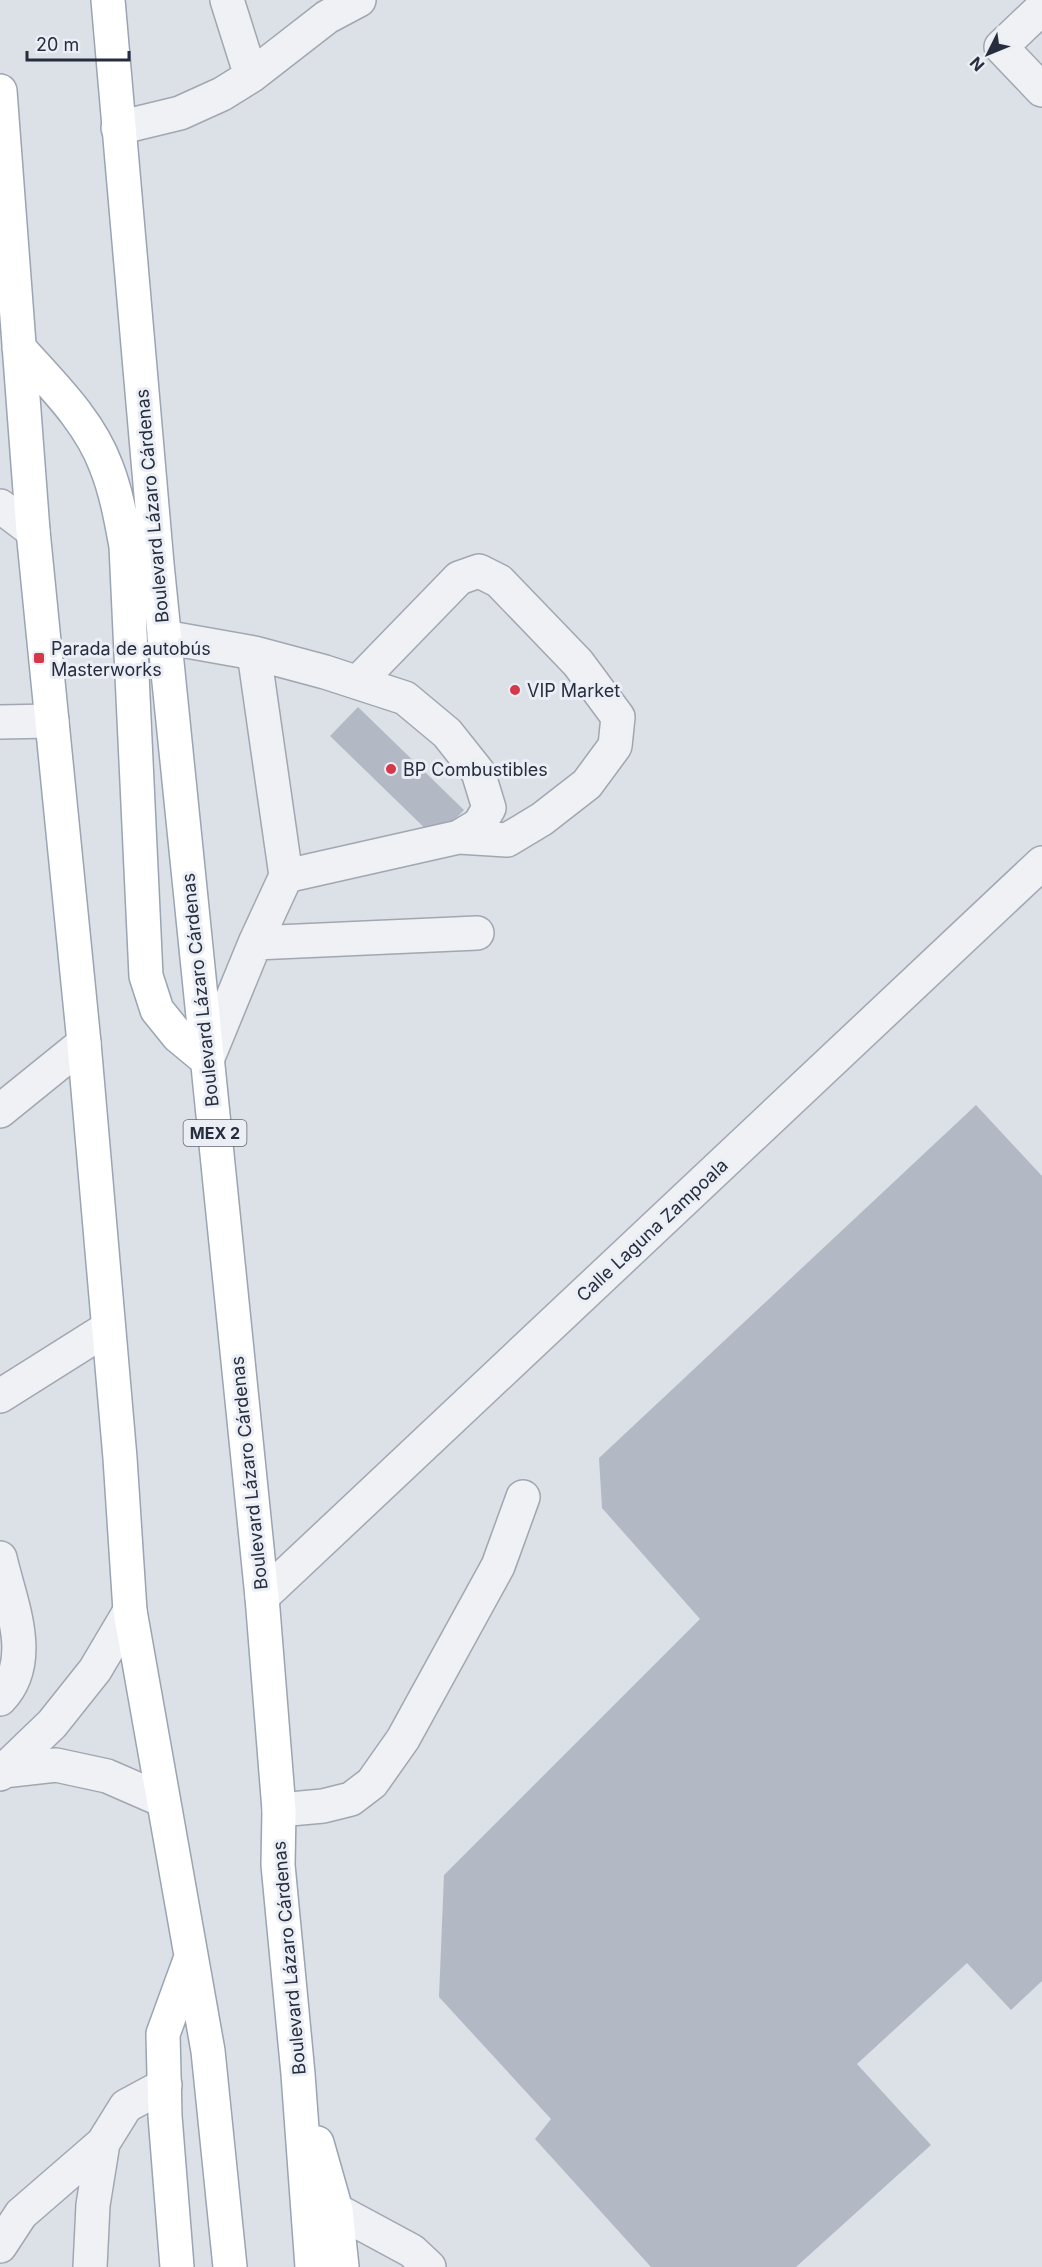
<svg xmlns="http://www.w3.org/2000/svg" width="1042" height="2267" font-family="Inter,sans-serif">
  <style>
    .building { fill: #b3b9c4 }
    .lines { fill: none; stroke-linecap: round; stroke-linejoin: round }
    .minor-casing { stroke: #a1a7b1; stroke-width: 36 }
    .major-casing { stroke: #9aa4b3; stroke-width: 36 }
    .minor { stroke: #eff1f5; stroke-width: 33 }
    .major { stroke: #fff; stroke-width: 33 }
    .poi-dot { fill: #d6374a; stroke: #ebeff5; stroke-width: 2 }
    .labels { text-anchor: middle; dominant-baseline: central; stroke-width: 6; stroke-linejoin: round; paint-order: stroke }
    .shield { fill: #ebeff5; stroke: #606775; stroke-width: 1.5 }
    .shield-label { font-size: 16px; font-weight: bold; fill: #252d3e }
    .street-label { font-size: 18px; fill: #252d3e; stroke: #ebeff5 }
    .poi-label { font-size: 18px; fill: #252d3e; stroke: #ebeff5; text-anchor: start }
  </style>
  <rect width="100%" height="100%" fill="#dce0e7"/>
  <!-- building -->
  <path class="building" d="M358,707L464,810L436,839L330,736Z
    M976,1105L1042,1176V1981L1011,2010L967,1963L857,2064L931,2145L796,2267H651L535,2139L551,2119L439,1997L444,1875L700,1619L602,1508L599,1458Z"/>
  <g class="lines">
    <!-- minor casing -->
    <g class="minor-casing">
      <path id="minor" d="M227,0L251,76
        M1042,8L1001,47L1042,90
        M118,128L180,113L222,94L251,76L327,17L359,0
        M0,506L33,531
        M164,637L254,653L325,672L405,698L447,733L478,772L489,808L479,825L459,837L286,876L255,943L207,1060
        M254,653L286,876
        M358,682L459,578L479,571L499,581L578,663L618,717L615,746L587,784L542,819L507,840L459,837
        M0,722L52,721
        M255,943L477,933
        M0,1111L84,1043
        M0,1396L108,1328
        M0,1558C10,1602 37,1661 0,1699
        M262,1597L1042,863
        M3,1771L56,1765L107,1776L162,1800
        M0,1774L52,1724L95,1670L130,1611
        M279,1810L323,1806L351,1799L372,1783L403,1739L498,1566L523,1497
        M336,2210L412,2251L429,2267
        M0,2246L21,2214L103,2143
        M90,2267L93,2205L103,2143L126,2106L165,2085"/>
    </g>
    <!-- major casing -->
    <g class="major-casing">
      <path id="major" d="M108,0L157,564L262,1597L279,1810L278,1865L298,2074L312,2267
        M0,91L33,531L84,1043L120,1458L130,1611L208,2051L230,2267
        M19,348C51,384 89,420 106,466C116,491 121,519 126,546L146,976L157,1010L178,1036L207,1060
        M317,2143L336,2210L342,2267
        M177,2267L165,2116L163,2034L190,1960"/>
    </g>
    <!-- minor -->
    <use href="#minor" class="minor"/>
    <!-- major -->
    <use href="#major" class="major"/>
  </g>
  <!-- markers -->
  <g class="poi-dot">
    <rect x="33" y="652" width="12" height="12" rx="3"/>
    <circle cx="515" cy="690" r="6"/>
    <circle cx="391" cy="769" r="6"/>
  </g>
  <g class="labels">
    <!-- shield labels -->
    <rect class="shield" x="183.5" y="1120" width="63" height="26" rx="4.5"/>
    <g class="shield-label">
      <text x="215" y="1133">MEX 2</text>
    </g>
    <!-- street labels -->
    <g class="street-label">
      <text transform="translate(152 506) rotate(-95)">Boulevard Lázaro Cárdenas</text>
      <text transform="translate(200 990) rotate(-96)">Boulevard Lázaro Cárdenas</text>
      <text transform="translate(652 1230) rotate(-43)">Calle Laguna Zampoala</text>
      <text transform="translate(249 1473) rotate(-96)">Boulevard Lázaro Cárdenas</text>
      <text transform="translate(289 1958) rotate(-95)">Boulevard Lázaro Cárdenas</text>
    </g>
    <!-- poi labels -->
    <g class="poi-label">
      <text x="51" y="648">Parada de autobús<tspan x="51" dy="21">Masterworks</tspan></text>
      <text x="527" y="690">VIP Market</text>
      <text x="403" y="769">BP Combustibles</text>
    </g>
  </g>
  <!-- north arrow -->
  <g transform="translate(988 54) rotate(227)" stroke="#ebeff5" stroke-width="4.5" paint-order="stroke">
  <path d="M0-4.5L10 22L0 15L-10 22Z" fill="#252d3e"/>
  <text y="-9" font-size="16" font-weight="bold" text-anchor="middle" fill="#252d3e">N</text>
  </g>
  <!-- scale -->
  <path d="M27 51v9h102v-9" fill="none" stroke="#252d3e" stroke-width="3"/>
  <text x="36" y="51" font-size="18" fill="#252d3e" stroke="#ebeff5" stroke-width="4.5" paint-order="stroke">20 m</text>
</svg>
